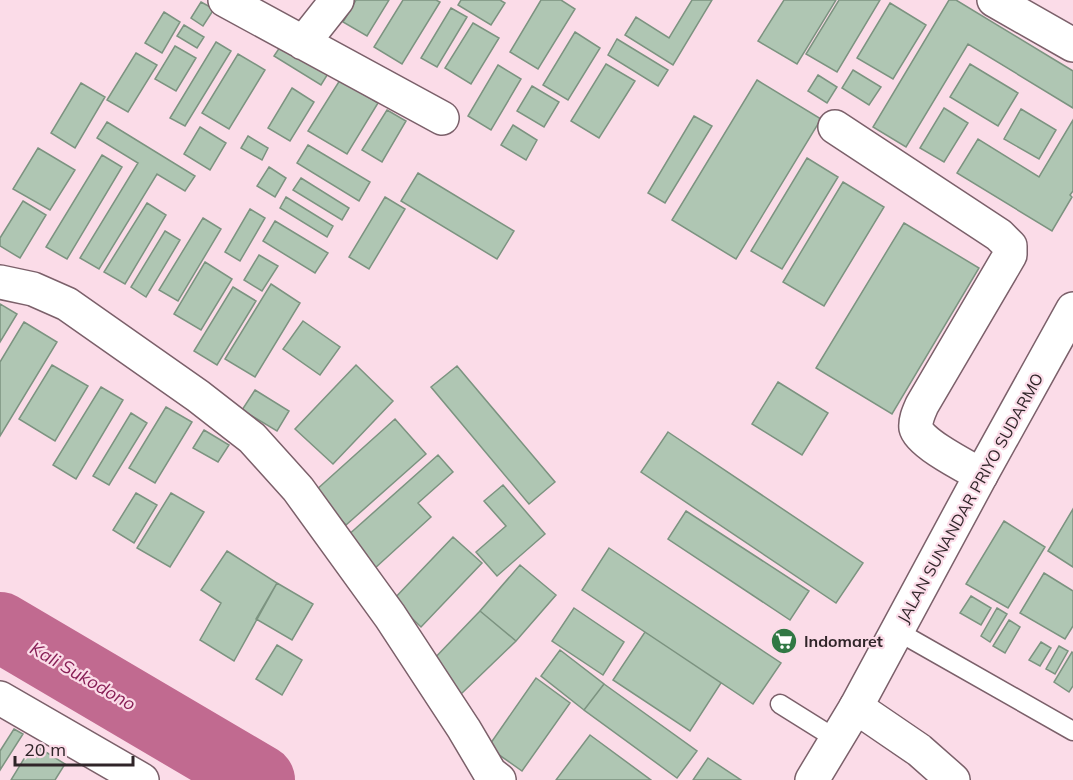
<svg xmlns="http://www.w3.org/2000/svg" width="1073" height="780" font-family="Mulish,sans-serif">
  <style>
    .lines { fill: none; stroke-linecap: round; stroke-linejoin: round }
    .river { stroke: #c16a90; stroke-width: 70 }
    .building { fill: #afc6b3; stroke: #7c9380; stroke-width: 1.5 }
    .service-casing { stroke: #7b606a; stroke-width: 21 }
    .minor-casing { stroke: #7b606a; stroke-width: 36 }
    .primary-casing { stroke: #7b606a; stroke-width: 36 }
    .service { stroke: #fff; stroke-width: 18 }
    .minor { stroke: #fff; stroke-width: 33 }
    .primary { stroke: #fff; stroke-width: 33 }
    .labels { text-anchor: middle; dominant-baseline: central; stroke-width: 4.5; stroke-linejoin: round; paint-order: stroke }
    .street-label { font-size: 16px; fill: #302529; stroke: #fbdce8 }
    .poi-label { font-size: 16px; font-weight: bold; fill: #302529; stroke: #fbdce8; text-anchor: start }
    .water-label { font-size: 18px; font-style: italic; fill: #881f56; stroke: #fbdce8 }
  </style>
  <rect width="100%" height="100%" fill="#fbdce8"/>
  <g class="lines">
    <!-- river -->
    <path class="river" d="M0,627L260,780"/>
  </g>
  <!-- building -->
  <path class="building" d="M356,0H389L367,36L343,22Z
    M403,0H436L440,2L402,64L374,47Z
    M461,0H500L505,3L491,25L458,5Z
    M541,0H561L575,9L538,69L510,52Z
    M692,0H712L673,65L625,35L636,17L669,38Z
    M784,0H836L797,64L758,41Z
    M839,0H880L837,72L806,54Z
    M949,0H956L1073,71V108L968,44L906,147L873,127Z
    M201,2L214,9L203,26L191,18Z
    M890,3L926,25L893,79L857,58Z
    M451,8L467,17L437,67L421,58Z
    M164,12L180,22L162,53L145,43Z
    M473,23L499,38L471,84L445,68Z
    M184,25L204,37L197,48L177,36Z
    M575,32L600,48L568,100L543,85Z
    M617,39L668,70L658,86L608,55Z
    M216,42L231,51L185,126L170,118Z
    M282,44L329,72L321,85L274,56Z
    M175,46L196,58L176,91L155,79Z
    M136,53L157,65L128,112L107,100Z
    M238,54L265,70L229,129L202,113Z
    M606,64L635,81L599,138L571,121Z
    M970,64L1018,93L998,126L950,97Z
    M498,65L521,79L491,130L468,116Z
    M853,70L881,87L869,105L842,88Z
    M818,75L837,87L827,103L808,91Z
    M340,80L378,103L347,154L308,131Z
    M757,80L821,119L736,259L672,220Z
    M81,83L105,97L75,148L51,133Z
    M532,86L559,102L544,127L517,111Z
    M292,88L314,102L290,141L268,128Z
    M944,108L968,123L944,162L920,148Z
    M1021,109L1056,130L1039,159L1004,139Z
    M387,110L406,121L382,162L362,150Z
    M694,116L712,126L665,203L648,193Z
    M1073,120V191L1070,195L1072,197L1052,231L957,173L978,139L1039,177Z
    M107,122L195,176L185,191L157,174L99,269L80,258L138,163L97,138Z
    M513,125L537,140L526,160L501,145Z
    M200,127L226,143L210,170L184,154Z
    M248,136L268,148L262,160L241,148Z
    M308,145L370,182L359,201L297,163Z
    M38,148L75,170L50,210L13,189Z
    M102,155L122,167L67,259L46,247Z
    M807,158L838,177L782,269L751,251Z
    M269,167L286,178L275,197L257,186Z
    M418,173L514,231L497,259L401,201Z
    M301,178L349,208L342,220L293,190Z
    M843,182L884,207L824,306L783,282Z
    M286,197L333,226L327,237L280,208Z
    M385,197L405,209L369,269L349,257Z
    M23,201L46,215L20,258L0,246V238Z
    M147,203L166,215L125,284L104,272Z
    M250,209L265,218L240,261L225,252Z
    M203,218L221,229L178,301L159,290Z
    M275,221L328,253L315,273L263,241Z
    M904,223L979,268L892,414L816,368Z
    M165,231L180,240L146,297L131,287Z
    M259,255L278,266L262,291L244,280Z
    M205,262L232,279L201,330L174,314Z
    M271,284L300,303L255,377L225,359Z
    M233,287L256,301L217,365L194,351Z
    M0,304L17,314L0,342Z
    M303,321L340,347L320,375L283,349Z
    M24,322L57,342L0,436V362Z
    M52,365L88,386L55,441L19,419Z
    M356,365L393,401L333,464L295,429Z
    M457,366L555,482L529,504L431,387Z
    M778,382L828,413L802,455L752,424Z
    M101,387L123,400L76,479L53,465Z
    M255,390L289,411L277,431L242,410Z
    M166,407L192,422L155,483L129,468Z
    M131,413L147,423L109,485L93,476Z
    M395,419L426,454L346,525L315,491Z
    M204,430L229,445L218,462L193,448Z
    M668,432L863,563L836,603L641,472Z
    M438,455L453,472L418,503L431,517L374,569L346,537Z
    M503,485L545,534L497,576L476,552L506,526L484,501Z
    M136,493L157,505L134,543L113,530Z
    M171,493L204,512L170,567L137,548Z
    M1073,509V567L1048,551Z
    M686,511L809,591L790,620L668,539Z
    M1004,521L1045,547L1008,608L966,584Z
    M453,537L482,563L421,627L393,600Z
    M609,548L781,663L753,704L582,590Z
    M227,551L277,583L234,661L200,640L221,603L201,590Z
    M520,565L556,595L516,641L480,611Z
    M1044,573L1073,591V626L1065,639L1020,613Z
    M277,583L313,604L292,640L256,619Z
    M971,596L991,608L981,625L960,613Z
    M574,608L624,642L603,675L552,641Z
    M997,608L1007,614L990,642L981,636Z
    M480,611L516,641L461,694L430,663Z
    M1009,620L1020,627L1005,653L993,646Z
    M645,632L721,683L690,731L613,680Z
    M1041,642L1051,648L1040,666L1029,660Z
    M277,645L302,660L282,695L256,679Z
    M1059,646L1068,651L1055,674L1046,669Z
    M560,650L604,684L584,710L541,676Z
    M1072,652L1073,653V686L1069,692L1054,682Z
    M536,678L570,703L522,771L488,747Z
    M604,684L697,751L677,778L584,710Z
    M14,729L23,734L0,770V751Z
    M590,735L651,780H556Z
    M33,744L65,764L55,780H11Z
    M708,758L741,780H693Z"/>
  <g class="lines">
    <!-- service casing -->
    <g class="service-casing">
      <path id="service" d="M897,631L1073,731
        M780,704L836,739"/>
    </g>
    <!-- minor casing -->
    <g class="minor-casing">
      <path id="minor" d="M225,0L442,118
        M994,0L1073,45
        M303,43L337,0
        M835,127L999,235L1010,246V255L922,405C919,412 915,420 916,428C919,443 967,467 981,475
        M0,282L33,289L67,304L198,396L252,438L298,489L390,616L464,729L490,773L499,780
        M0,698L142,780
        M856,707L919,750L953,780"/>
    </g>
    <!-- primary casing -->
    <g class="primary-casing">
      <path id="primary" d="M812,780L856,707L981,475L1073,309"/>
    </g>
    <!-- service -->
    <use href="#service" class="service"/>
    <!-- minor -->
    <use href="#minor" class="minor"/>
    <!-- primary -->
    <use href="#primary" class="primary"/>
  </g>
  <!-- icons -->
  <defs>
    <g id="supermarket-disc" transform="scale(1.35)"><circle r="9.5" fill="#317844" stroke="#fbdce8"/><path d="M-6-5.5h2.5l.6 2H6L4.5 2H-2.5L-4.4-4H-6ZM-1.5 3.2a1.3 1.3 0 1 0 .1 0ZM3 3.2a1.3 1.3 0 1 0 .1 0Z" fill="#fff"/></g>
  </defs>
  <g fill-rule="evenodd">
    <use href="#supermarket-disc" x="784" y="641"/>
  </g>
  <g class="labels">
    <!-- street labels -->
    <g class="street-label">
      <text transform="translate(970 498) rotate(-61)">JALAN SUNANDAR PRIYO SUDARMO</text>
    </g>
    <!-- poi labels -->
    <g class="poi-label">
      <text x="804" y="641">Indomaret</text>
    </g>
    <!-- water labels -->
    <g class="water-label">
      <text transform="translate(83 676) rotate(30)">Kali Sukodono</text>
    </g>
  </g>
  <!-- scale -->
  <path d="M15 756v9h118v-9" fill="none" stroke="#302529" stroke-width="3"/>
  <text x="24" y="756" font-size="18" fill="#302529" stroke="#fbdce8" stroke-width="4.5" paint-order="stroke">20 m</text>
</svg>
